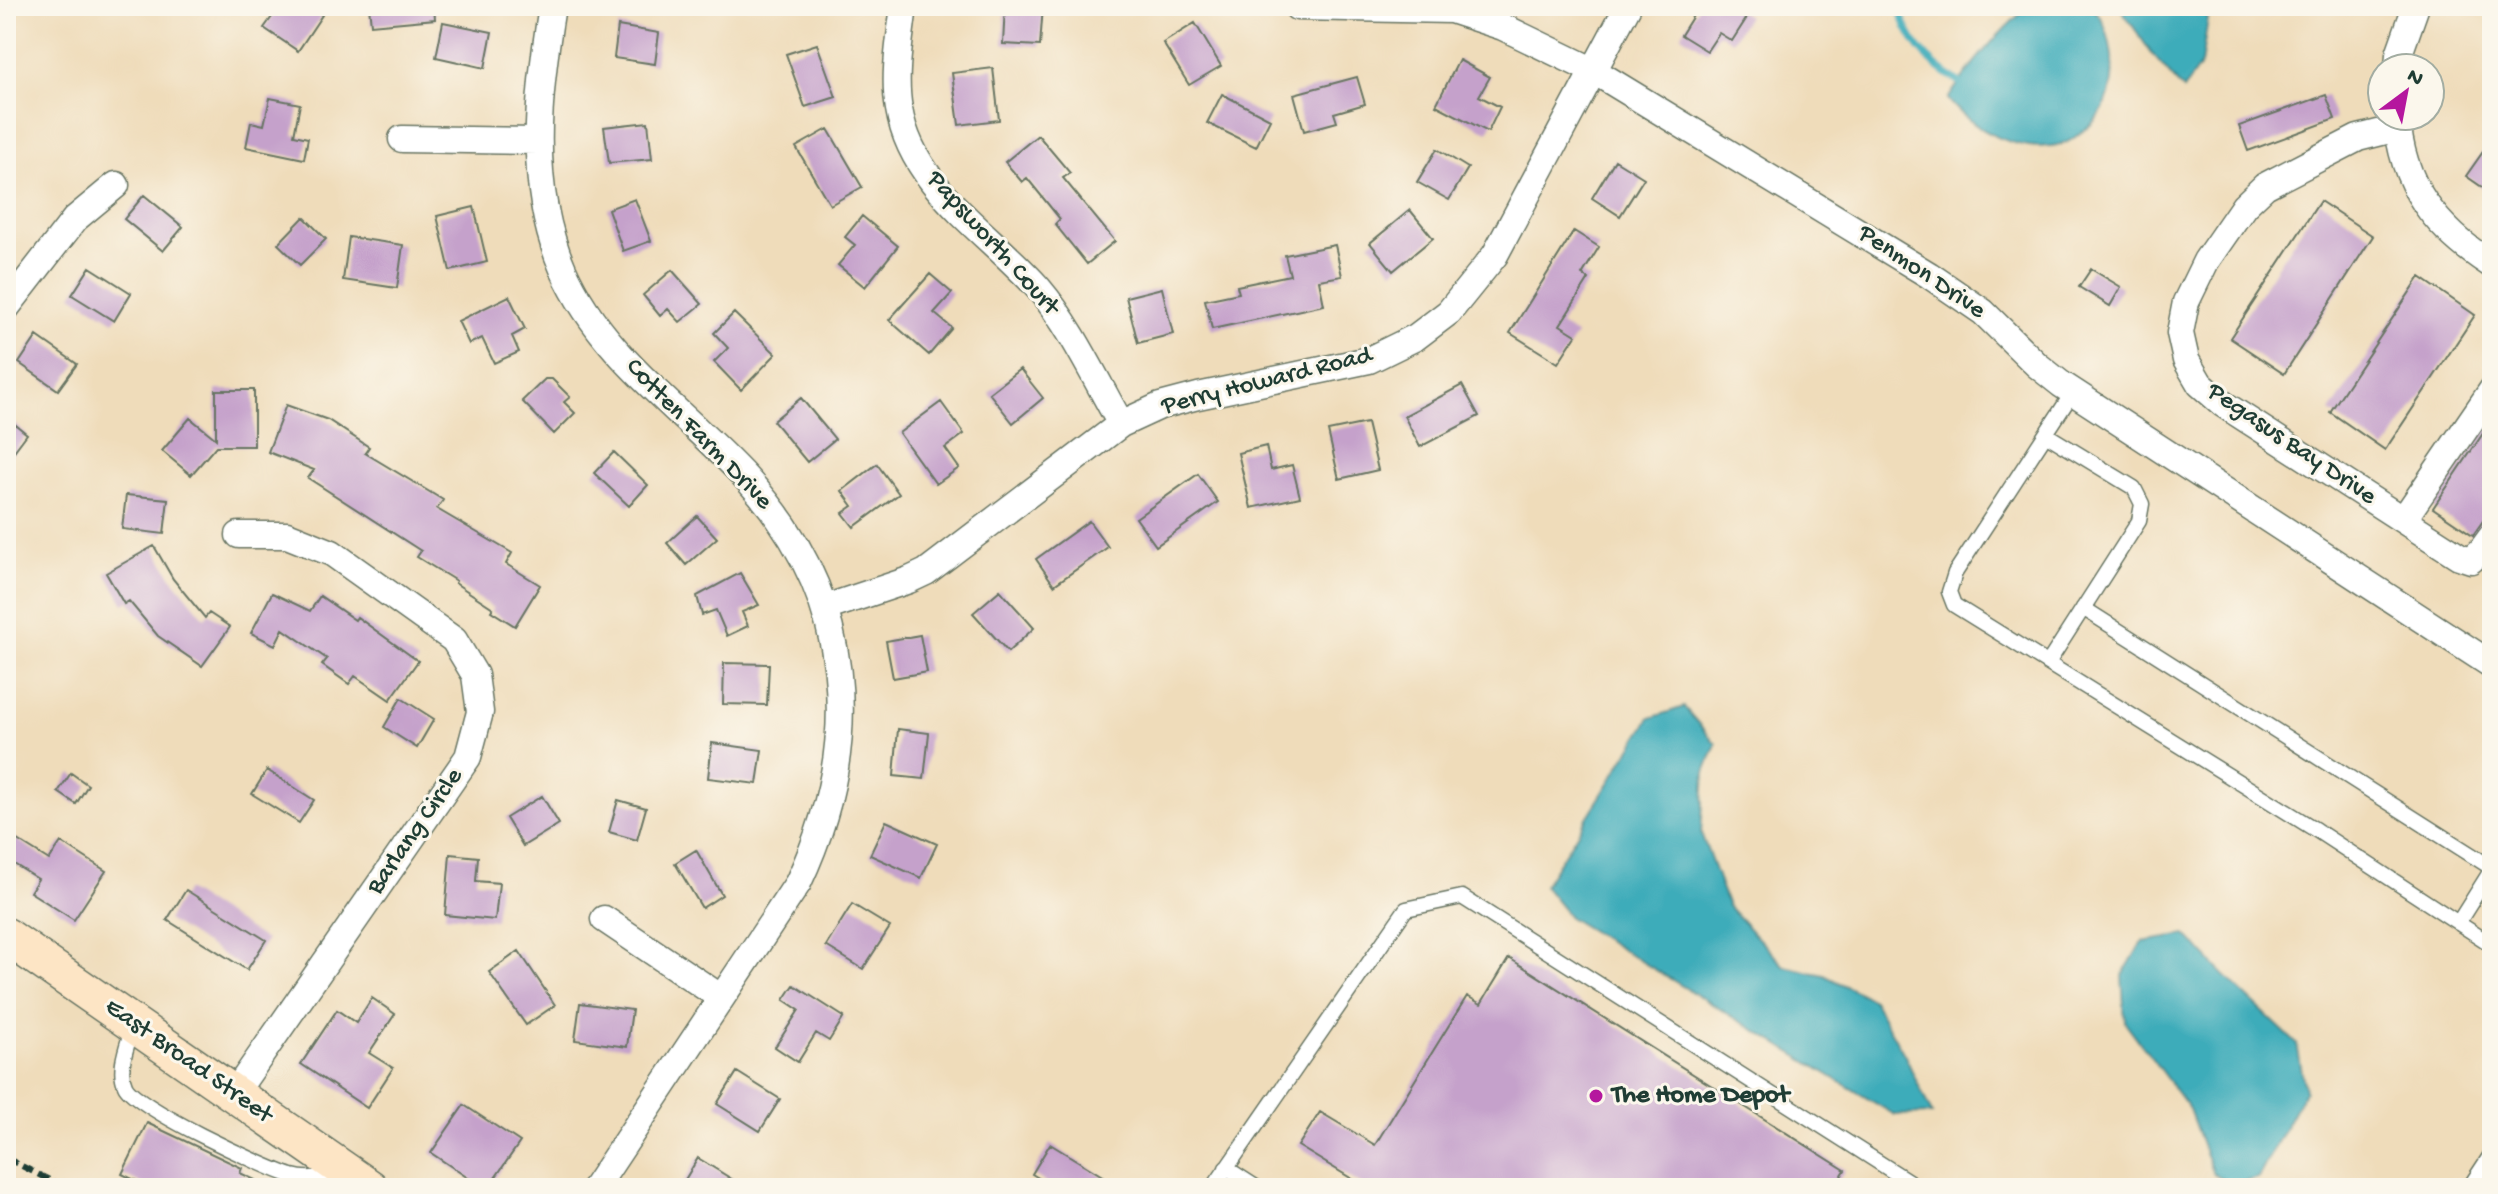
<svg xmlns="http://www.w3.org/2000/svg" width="2498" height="1194" font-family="'Gochi Hand',sans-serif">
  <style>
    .water { fill: #3dacba; stroke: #2e7477; stroke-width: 2 }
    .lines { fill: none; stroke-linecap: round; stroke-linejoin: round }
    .stream { stroke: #3dacba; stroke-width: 7 }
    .building { fill: #c5a1cb }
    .lane-casing { stroke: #687563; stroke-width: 17 }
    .street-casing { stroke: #687563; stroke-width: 29 }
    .secondary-casing { stroke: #687563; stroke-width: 39 }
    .lane { stroke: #fff; stroke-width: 14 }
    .street { stroke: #fff; stroke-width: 26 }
    .secondary { stroke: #fde5c5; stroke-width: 36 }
    .rail { stroke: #1f3d34; stroke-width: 6; stroke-dasharray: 12 6; stroke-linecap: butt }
    .poi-dot { fill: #b5179e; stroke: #fbf7ec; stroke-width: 3 }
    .labels { text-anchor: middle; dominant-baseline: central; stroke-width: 6; stroke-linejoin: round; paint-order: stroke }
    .street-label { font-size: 26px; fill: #1f3d34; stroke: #fbf7ec }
    .poi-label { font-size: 26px; font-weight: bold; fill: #1f3d34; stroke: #fbf7ec; text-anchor: start }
  </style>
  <rect width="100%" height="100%" fill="#fbf7ec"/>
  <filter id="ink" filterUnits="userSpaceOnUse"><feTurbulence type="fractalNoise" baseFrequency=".0125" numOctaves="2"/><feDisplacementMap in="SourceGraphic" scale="16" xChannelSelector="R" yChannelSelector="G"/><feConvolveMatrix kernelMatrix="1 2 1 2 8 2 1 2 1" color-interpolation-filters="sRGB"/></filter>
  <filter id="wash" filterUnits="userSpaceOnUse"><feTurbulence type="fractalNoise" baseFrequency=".006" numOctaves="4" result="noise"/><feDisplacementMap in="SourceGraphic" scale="32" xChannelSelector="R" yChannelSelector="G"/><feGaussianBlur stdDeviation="1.8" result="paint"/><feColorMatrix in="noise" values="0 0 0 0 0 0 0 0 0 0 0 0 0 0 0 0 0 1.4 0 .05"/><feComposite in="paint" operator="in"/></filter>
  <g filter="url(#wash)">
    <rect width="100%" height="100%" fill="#efdcba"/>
    <!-- water -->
    <path class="water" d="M2029,6H2091C2101,15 2107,30 2110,44C2117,77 2111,111 2083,131C2077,136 2070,142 2062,144C2020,155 1974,131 1948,99C1970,65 1999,32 2029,6Z
      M2119,6H2210L2201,64L2183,90L2152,54Z
      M1684,707L1716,744L1705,772L1701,833L1728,906L1784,966L1824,975L1873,1000L1905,1056L1932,1114L1895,1115L1570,918L1544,886L1650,718Z
      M2186,935L2224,975L2297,1044L2305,1090L2258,1178L2234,1185L2213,1174L2189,1109L2125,1022L2122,976L2142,942Z"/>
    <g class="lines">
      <!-- stream -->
      <path class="stream" d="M1899,6C1907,40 1929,64 1959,82"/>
    </g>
    <g id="blocks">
      <!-- building -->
      <path class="building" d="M280,6H309L322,15L298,51L264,28Z
        M369,6H434L435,19L371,25Z
        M1005,6H1043L1040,46L1003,44Z
        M1699,6H1732L1748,16L1732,41L1719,33L1707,51L1681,35Z
        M443,22L492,32L485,68L436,57Z
        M1195,23L1221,66L1189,85L1163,43Z
        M618,26L659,33L655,64L614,58Z
        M817,44L836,97L805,107L786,54Z
        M1459,60L1490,77L1479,96L1500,107L1488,132L1436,105Z
        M993,68L999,120L959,125L952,73Z
        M1357,77L1365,104L1334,113L1337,122L1304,131L1294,94Z
        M1222,94L1270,119L1256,147L1207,123Z
        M2326,95L2335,119L2248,151L2239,126Z
        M270,98L300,104L294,135L308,138L304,159L246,147L251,122L264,125Z
        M648,122L652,159L609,163L604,127Z
        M828,129L862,187L830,205L796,147Z
        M1038,135L1070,173L1063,178L1115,241L1087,264L1055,224L1060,219L1027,178L1022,182L1005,162Z
        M2492,139V194L2466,176Z
        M1437,149L1468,168L1449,200L1417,182Z
        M1615,160L1644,178L1620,216L1592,198Z
        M144,195L183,227L163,251L124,219Z
        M635,199L651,241L623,251L608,209Z
        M2320,201L2373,236L2284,374L2230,338Z
        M474,207L487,262L450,271L437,216Z
        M1410,210L1433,238L1393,271L1370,243Z
        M862,216L898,246L865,287L838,265L855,245L845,237Z
        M304,217L326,239L300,265L278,244Z
        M1574,231L1599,247L1582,275L1589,279L1560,325L1576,335L1558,363L1510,333Z
        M349,237L403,245L397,288L343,280Z
        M1335,245L1342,276L1319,280L1324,305L1212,329L1205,300L1239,293L1237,286L1290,275L1285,255Z
        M90,267L131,293L114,321L72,295Z
        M2091,269L2121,287L2110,306L2079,287Z
        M672,270L702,304L680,322L668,309L660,316L643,295Z
        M930,274L952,293L934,313L952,328L929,355L889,320Z
        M2420,277L2475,315L2385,450L2330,412Z
        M1162,288L1173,334L1138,343L1126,297Z
        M509,296L525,329L512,336L519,352L494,363L482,338L469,344L458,321Z
        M734,313L776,354L741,390L714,362L728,348L714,333Z
        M37,336L77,364L58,390L19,363Z
        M1020,369L1043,398L1013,423L989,393Z
        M545,379H552L570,397L564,402L575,413L554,434L522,401Z
        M1462,385L1479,416L1420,447L1404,416Z
        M216,390H254V446H216L191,475L162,451L190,418L216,439Z
        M801,398L835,439L807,462L773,421Z
        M941,402L964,434L945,448L959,468L936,484L899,433Z
        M286,405L328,420L369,447L365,453L443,500L437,509L512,553L506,564L540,585L515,626L491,611L493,608L455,583L456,581L417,557L421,551L308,478L314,470L268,452Z
        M6,417L27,434L6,462Z
        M2492,420V508L2473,535L2433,508Z
        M1367,423L1378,470L1339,479L1328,431Z
        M1266,446L1271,470L1292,465L1300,497L1251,508L1238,453Z
        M614,452L648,485L629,506L594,473Z
        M877,464L899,494L854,527L843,513L853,506L842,491Z
        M1198,474L1218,502L1156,546L1136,518Z
        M126,495L168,499L164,534L122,529Z
        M697,516L717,538L686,565L667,543Z
        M1089,521L1108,547L1054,585L1036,559Z
        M154,546L173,579L205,618L209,613L230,627L202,666L158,636L129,601L124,604L106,573Z
        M740,573L759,605L742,612L748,626L727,636L716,610L702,615L697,596Z
        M1000,590L1034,628L1008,652L973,613Z
        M272,593L310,611L320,596L355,620L357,617L418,661L390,700L355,676L349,684L322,665L327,659L283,629L275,645L251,633Z
        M920,635L927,672L893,678L886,641Z
        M724,663L769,664L767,705L723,704Z
        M401,698L434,719L417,748L384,727Z
        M898,729L929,733L924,779L894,776Z
        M712,743L762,750L757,784L708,778Z
        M267,770L314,800L299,823L252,794Z
        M71,773L88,785L76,804L58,792Z
        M542,796L559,824L523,846L506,818Z
        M618,800L646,808L637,840L609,832Z
        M886,821L937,844L921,878L870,855Z
        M6,833L49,860L61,842L106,871L74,920L30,892L38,879L6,859Z
        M696,850L722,895L702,908L675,863Z
        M450,854L478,857L476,881L499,883L495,920L445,915Z
        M186,890L266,940L247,970L167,920Z
        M852,904L890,927L863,969L826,946Z
        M519,951L555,1005L526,1025L489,972Z
        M1509,958L1845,1170L1834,1188H1367L1298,1146L1320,1112L1375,1145L1467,996L1481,1004Z
        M794,985L844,1017L829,1041L816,1033L798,1062L775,1047L799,1010L784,1000Z
        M372,998L395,1014L369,1053L393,1068L367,1108L301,1064L337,1010L356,1023Z
        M580,1003L632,1010L627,1047L575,1040Z
        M737,1072L780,1099L760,1131L717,1104Z
        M464,1105L520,1142L488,1188H483L431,1153Z
        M147,1123L242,1168L240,1173L272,1188H151L122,1174Z
        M1050,1144L1122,1188H1055L1032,1174Z
        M698,1158L746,1188H680Z"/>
    </g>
  </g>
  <g filter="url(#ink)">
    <use href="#blocks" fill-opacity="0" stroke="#687563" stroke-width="2"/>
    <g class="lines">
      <!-- lane casing -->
      <g class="lane-casing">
        <path id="lane" d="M2073,392L1955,573L1949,592L1954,605L2316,830L2492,945
          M2047,435L2134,488L2142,504L2139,521L2048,663
          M2083,608L2492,868
          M2458,923L2492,869
          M133,1025C129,1042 117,1067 125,1085C134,1107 264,1167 292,1176C309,1181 324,1178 339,1170
          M1226,1168L1257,1188
          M1213,1188L1406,909L1462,897L1919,1188
          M2469,1188L2492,1153"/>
      </g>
      <!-- street casing -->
      <g class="street-casing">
        <path id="street" d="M552,6C538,93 527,186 563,269C601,356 683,410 746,478C854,595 865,741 798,883L595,1188
          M904,6C900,39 893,76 899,109C912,188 990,233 1039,289C1070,325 1097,382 1121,424
          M1297,7L1451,10L1503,27L1594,71L1929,275L1983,312L2037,365L2061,384L2492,665
          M2398,68L2399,54L2416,6
          M2397,116C2401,185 2436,229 2492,265
          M2398,128L2358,138L2265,186L2244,206L2206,261L2186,302L2180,333L2186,360L2200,384L2223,404L2403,520L2492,390
          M402,139L538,141
          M6,308L75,219L116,185
          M2403,520L2459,556L2471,560L2481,551L2492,536
          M825,608L909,580L926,572L1121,424L1160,406L1198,396L1369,360L1416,337L1449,312L1495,255L1628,6
          M604,919L720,997
          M234,1094L468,757L480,712L475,675L454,640L332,553L287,535H239"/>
      </g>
      <!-- secondary casing -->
      <g class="secondary-casing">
        <path id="secondary" d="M6,936L370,1188"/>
      </g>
      <!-- lane -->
      <use href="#lane" class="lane"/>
      <!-- street -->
      <use href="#street" class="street"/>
      <!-- secondary -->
      <use href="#secondary" class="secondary"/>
      <!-- rail -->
      <path class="rail" d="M6,1158L65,1188"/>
    </g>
  </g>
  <!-- markers -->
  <circle class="poi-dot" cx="1596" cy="1096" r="8"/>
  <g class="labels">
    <!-- street labels -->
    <g class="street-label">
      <text transform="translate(992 244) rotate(48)">Papsworth Court</text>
      <text transform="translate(1921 273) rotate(34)">Penmon Drive</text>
      <text transform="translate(1267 382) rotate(-14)">Perry Howard Road</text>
      <text transform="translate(698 435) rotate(46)">Cotten Farm Drive</text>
      <text transform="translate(2291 445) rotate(34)">Pegasus Bay Drive</text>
      <text transform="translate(416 832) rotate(-55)">Barlang Circle</text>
      <text transform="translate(188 1062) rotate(35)">East Broad Street</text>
    </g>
    <!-- poi labels -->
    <g class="poi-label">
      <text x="1612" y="1096">The Home Depot</text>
    </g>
  </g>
  <!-- margin -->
  <rect width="2498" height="1194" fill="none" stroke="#fbf7ec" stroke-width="32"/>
  <!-- north arrow -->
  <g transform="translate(2406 92) rotate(32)"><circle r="38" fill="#fbf7ec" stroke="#a3ada2" stroke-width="2"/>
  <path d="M0-6L14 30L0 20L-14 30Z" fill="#b5179e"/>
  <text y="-12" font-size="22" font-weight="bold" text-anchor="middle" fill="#1f3d34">N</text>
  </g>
</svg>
